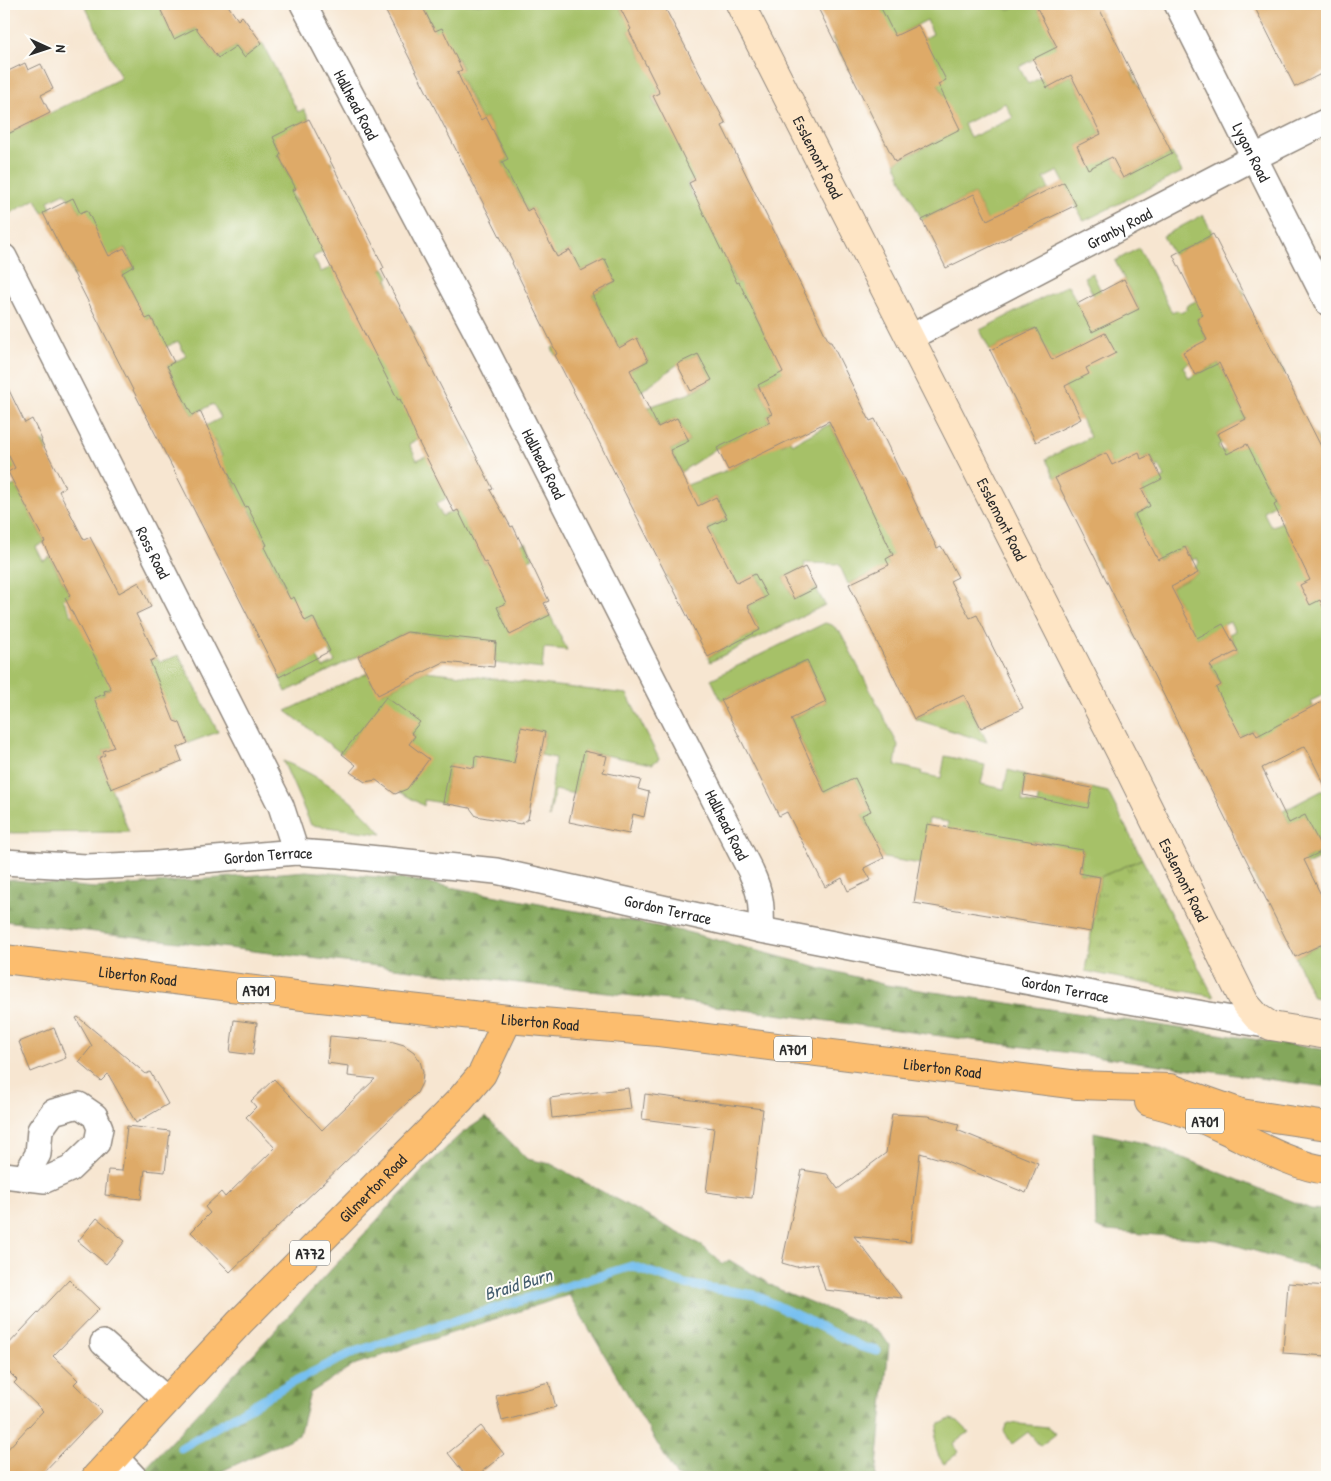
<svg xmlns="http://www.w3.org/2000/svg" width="1331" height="1481" font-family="'Patrick Hand',sans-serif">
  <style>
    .grass { fill: url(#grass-tufts); stroke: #687649 }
    .forest { fill: url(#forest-firs); stroke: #586944 }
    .garden { fill: #a6c167; stroke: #687649; fill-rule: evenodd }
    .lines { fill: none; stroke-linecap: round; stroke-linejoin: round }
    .stream { stroke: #77c0f0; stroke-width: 9 }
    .building { fill: #deaa68 }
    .street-casing { stroke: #91887e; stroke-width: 28 }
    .secondary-casing { stroke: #91887e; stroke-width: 30 }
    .primary-casing { stroke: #91887e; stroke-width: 30 }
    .street { stroke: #fff; stroke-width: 25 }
    .secondary { stroke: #fee5c5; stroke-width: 28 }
    .primary { stroke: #fcbd6e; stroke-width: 28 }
    .labels { text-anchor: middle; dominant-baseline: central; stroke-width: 4; stroke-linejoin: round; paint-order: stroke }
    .shield { fill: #fdfcf7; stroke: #6a6a68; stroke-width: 1 }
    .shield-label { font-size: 15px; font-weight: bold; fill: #2b2b2b }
    .street-label { font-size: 16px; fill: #2b2b2b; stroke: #fdfcf7 }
    .water-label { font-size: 18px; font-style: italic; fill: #465f70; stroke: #fdfcf7 }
  </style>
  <defs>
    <pattern id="grass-tufts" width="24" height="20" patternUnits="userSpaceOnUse" patternTransform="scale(1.25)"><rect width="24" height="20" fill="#a6c167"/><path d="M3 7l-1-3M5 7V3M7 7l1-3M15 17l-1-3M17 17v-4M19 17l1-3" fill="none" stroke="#879d55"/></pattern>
    <pattern id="forest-firs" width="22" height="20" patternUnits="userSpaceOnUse" patternTransform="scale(1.25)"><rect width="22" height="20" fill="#84a75c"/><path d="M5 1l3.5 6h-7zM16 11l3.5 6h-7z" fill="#6c884c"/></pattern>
  </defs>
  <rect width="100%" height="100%" fill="#fdfcf7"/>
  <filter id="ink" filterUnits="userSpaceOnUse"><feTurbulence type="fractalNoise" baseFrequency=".02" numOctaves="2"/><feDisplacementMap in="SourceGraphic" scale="10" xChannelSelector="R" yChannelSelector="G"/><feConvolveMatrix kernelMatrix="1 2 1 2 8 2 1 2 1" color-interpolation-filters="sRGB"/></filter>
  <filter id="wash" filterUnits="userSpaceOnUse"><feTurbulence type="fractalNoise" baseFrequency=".0096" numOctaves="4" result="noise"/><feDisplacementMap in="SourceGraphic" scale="20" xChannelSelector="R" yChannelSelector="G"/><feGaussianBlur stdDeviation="1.12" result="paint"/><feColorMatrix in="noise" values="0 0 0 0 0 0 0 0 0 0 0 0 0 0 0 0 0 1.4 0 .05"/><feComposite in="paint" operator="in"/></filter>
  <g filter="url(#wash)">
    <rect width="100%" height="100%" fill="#f7e6d1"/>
    <!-- grass -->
    <path class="grass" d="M1142,859L1214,997L1085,971L1100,877Z"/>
    <!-- forest -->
    <path class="forest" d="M306,871L413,880L687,932L886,985L1327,1050V1087L669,1000L510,982L4,921V879L95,888Z
      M486,1117L527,1159L551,1164L701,1245L723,1264L729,1260L778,1289L862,1323L880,1332L889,1345L876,1477H677L569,1295L356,1364L310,1393L299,1435L209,1477H150L143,1471L256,1351L425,1168L461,1134Z
      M1094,1132L1148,1144L1311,1209L1327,1210V1272L1217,1240L1107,1231L1096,1227Z"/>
    <!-- garden -->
    <path class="garden" d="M84,4H158L174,38L206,24L202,36L218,58L236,46L244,57L262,43L298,112L304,109L309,119L273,138L281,154L279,156L291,180L331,161L333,165L302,186L291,191L295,201L300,199L325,251L313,257L321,272L332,267L343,288L384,268L389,277L387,279L390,286L352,305L372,344L410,325L415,334L413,335L401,398L418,439L409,444L417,460L467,437L472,446L435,474L447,498L436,504L442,516L467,506L498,513L467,528L484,563L526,542L533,558L518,565L506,603L497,608L509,631L520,630L550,615L567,650L544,648L542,669L495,663L496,642L407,632L286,692L279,677L317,657L323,668L335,662L313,617L261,641L257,633L286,601L280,590L285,588L270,559L259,549L267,545L261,533L211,542L255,520L248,506L240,510C239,490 231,472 215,460L222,456L214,440L170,462L163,448L221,418L213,404L192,415L167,366L186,356L178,341L124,368L158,331L151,317L145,319L122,273L134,266L125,248L112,254L113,256L74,276L66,258L87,247L80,213L73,199L69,200L65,193L48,201L51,209L43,213L36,199L7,215L4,209V136L121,78Z
      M421,4H618L626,19L655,4H662L663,5L645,22L629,31L644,61L660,53L696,70L657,89L659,93L652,97L657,107L664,103L713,170L687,184L694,198L706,193L735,267L730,270L737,283L747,278L749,302L784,372L758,385L772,414L767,416L781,445L790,440L792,444L830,424L895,554L886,559L891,569L928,616L960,599L965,609L943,651L987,742L915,719L937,708L871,574L848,584L839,564L804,563L805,567L783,578L794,599L816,588L825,605L710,662L708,657L760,630L748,606L767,596L756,574L737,583L726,563L674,590L666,575L719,548L708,527L727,518L716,497L698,506L687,485L728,470L751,459L740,437L717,448L681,472L670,450L689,441L677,418L658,427L648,407L688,394L712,380L698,354L678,364L640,392L629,371L648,361L637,339L618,348L608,328L555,355L552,348L602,314L592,294L616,282L605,260L581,271L570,250L541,265L539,222L532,208L527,211L502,162L508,159L486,117L481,120L457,72L462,69L456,56L419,74L435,31Z
      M879,4H1005L1008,10L1021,4H1035L1043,19L1073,4H1097L1099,8L1050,33L1060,54L1034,59L1019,67L1028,84L1042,77L1047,88L1071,75L1082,97L1132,72L1140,89L1091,114L1101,134L1077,146L1112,157L1123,178L1172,153L1182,172L1084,221L1058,171L1044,178L1049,189L1019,204L1030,225L989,224L974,194L922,220L899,174L900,173L895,162L939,140L923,106L944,96L938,84L894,50L850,72L832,38L883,13ZM927,20L933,34L910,45L904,32ZM1005,103L1013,118L970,138L964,124Z
      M1203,215L1213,234L1173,255L1163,236Z
      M1139,248L1172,313L1178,310L1180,312L1187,309L1186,306L1236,280L1245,294L1197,319L1207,340L1189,363L1183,367L1189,378L1219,363L1228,381L1276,358L1285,373L1236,398L1246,419L1217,434L1222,443L1218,446L1220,450L1229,452L1256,439L1267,459L1316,435L1324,450L1265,480L1275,500L1284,495L1286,499L1263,511L1271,527L1294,516L1306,538L1327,527V544L1300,558L1327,610V693L1311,701L1313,706L1259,739L1254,730L1241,736L1172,710L1221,685L1210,665L1238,651L1229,634L1235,631L1230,622L1197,638L1139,644L1132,632L1181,607L1171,587L1198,573L1195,566L1199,563L1197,558L1192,560L1185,547L1158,560L1149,542L1099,567L1092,552L1113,541L1108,531L1137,517L1135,514L1150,506L1142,489L1165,477L1159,466L1156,467L1150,455L1141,459L1139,453L1115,472L1106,453L1055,478L1046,459L1090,437L1065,386L1076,348L1052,360L1035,328L990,350L980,330L1068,285L1089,326L1105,317L1084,277L1092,273L1110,309L1126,315L1139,309L1115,261Z
      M42,440L48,451L4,474V446L9,456Z
      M4,476L10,487L15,485L45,542L36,547L43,561L50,557L70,595L63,599L72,616L107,598V680L157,658L160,662L179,655L218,732L188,743L180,724L122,684L104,691L105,694L95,698L116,746L103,751L105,755L99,758L129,832L4,833Z
      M825,623L832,625L841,633L898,745L895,765L922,771L921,774L941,778L945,756L985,765L981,784L1004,789L1008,770L1026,775L1022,802L1037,805L1042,777L1058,781L1054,801L1074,805L1078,785L1108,792L1142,859L1100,877L1079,873L1083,850L1048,868L1051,844L1032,841L1028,865L977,856L981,833L963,830L960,847L945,844L948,822L929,819L921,864L884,858L862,815L871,811L855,779L825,793L791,719L826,702L807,660L721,700L711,679Z
      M426,671L627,694L659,759L652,764L584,751L575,794L555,790L549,817L555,758L541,755L545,732L521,728L514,763L475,757L474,768L450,764L443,803L424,800V806L400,792L410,779L409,745L415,736L411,733L419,722L372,716L342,754L286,711L367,673L372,683L376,681L382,693Z
      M283,761C326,779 352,798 382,834L311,825Z
      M1327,788V855L1260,888L1252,872L1294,852L1299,863L1322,851L1305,816L1289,823L1283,811Z
      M1327,942V999L1313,997L1295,957Z
      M950,1419L958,1421L969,1432L953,1444L959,1452L944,1464C934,1452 934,1440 938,1425Z
      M1009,1423L1048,1427L1056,1434L1040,1446L1028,1432L1012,1444L1004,1431L1006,1425Z"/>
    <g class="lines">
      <!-- stream -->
      <path class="stream" d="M181,1448L287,1385L354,1352L632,1266L684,1284L755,1295L862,1347L877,1351"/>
    </g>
    <g id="blocks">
      <!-- building -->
      <path class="building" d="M158,4H227L238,20L242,16L262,43L244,57L236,46L218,58L196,28L174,39Z
        M382,4H421L435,31L442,28L462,70L457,72L469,98L481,120L486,117L508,159L502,162L527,211L532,208L557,257L570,250L581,271L605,259L616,282L592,294L619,348L637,338L648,361L630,370L658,427L677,418L689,441L670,450L698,506L716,497L727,518L708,527L737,583L755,574L767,596L748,606L760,630L708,657L561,367L555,355L557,354L512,263L513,262Z
        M618,4H663L726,124L722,126L829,342H831L870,421L875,419L937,548L941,546L958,577L950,581L970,618L977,615L1023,708L981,728L964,695L914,719L849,584L889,565L886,559L893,555L829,421L728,470L717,448L770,422L767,416L772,414L758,385L783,372L739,282L737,283L689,183L695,180L653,96L659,93L658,89L629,31L631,29Z
        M816,4H879L895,36L918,25L946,80L938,84L960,129L895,162Z
        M1035,4H1097L1172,153L1123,178L1112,157L1088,169L1077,146L1101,134L1071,75L1047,88L1033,59L1057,47Z
        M1253,4H1327V71L1295,87Z
        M25,63L28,70L41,64L53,89L41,95L50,113L4,136V92L8,80L4,73Z
        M309,119L373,245L384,268L381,269L493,489L490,490L511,527L513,526L549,601L544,603L550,615L510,635L497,607L506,603L486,562L484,563L458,510L454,512L417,439L400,399L398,400L292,190L296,189L279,156L281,154L273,137Z
        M1064,182L1076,205L946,268L922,220L974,194L987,220Z
        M73,198L80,213L87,210L109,256L124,248L134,266L122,273L146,319L151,317L174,362L167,366L192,415L200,411L232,481L245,507L247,506L267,545L264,547L290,599L294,597L305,621L313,617L330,651L279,677L43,213Z
        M1213,234L1327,458V616L1320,600L1310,605L1300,585L1310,580L1274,505L1277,503L1247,444L1227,454L1217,434L1246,419L1219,363L1195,375L1183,352L1207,340L1197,319L1203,315L1173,255Z
        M1124,279L1139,309L1092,332L1077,304Z
        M1036,328L1052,360L1105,333L1116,353L1086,368L1089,374L1065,386L1081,419L1036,442L990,350Z
        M698,354L712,380L691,391L677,364Z
        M4,380L25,423L32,419L42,440L41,441L65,487L59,491L84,540L90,537L119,593L139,582L151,607L136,614L157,658L150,661L174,721L180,723L188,743L177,748L182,761L111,789L99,758L105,755L103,751L114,747L94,698L105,694L104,691L111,689L65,598L70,595L43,543L45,542L8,472L15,468L4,446Z
        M1139,452L1141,459L1150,455L1162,479L1142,489L1150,506L1135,514L1136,517L1158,560L1185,547L1198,573L1171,587L1187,618L1197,638L1223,624L1238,651L1210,665L1221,685L1216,688L1241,736L1254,730L1257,736L1327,699V790L1305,746L1262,768L1289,823L1305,815L1323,851L1304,860L1327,907V942L1295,957L1055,478L1106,453L1112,465Z
        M805,567L816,588L794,599L783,578Z
        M407,632L497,642L494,643H496L494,667L444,662L378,695L358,656Z
        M807,660L826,702L791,719L825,793L855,778L871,811L862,815L884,858L864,868L871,880L848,891L842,878L825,887L787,812L779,816L721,700Z
        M386,697L420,722L411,733L415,736L409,744L429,759L407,789L395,794L376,780L365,782L350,772L356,765L342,754Z
        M521,727L545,732L528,819L521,824L476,816L470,808L443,803L450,764L474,768L475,756L514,763Z
        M584,751L607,756L603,772L641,780L638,789L649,792L644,817L633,814L629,834L569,822Z
        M1026,775L1092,788L1088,808L1023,795Z
        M927,824L1083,850L1079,873L1100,877L1091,932L914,903Z
        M78,1017L146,1074L150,1072L168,1104L136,1123L108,1074L101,1081L79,1062L92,1046L76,1018Z
        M234,1020L257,1023L253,1055L230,1052Z
        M54,1028L66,1058L31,1072L19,1042Z
        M330,1036L394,1042L404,1045L414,1052L420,1061L423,1072L422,1083L417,1093L409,1101L230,1272L191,1232L210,1213L205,1207L221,1192L225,1197L275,1148L246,1117L256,1107L251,1101L274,1079L322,1130L375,1079L348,1076L349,1066L327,1063Z
        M628,1088L631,1109L552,1118L550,1098Z
        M645,1094L763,1109L752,1198L706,1192L714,1128L642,1119Z
        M892,1114L928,1116L959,1124L957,1130L1038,1163L1026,1193L944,1160L920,1153L910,1242L854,1236L902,1298L825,1290L817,1264L796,1267L782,1263L802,1170L827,1174L838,1189L886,1153Z
        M127,1126L170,1131L165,1172L145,1170L141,1199L105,1195L108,1170L122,1171Z
        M97,1218L125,1241L106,1264L78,1241Z
        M69,1280L99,1309L53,1356L78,1380L74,1384L102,1411L39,1477H4V1453L43,1411L14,1383L17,1380L4,1367V1349Z
        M1288,1283L1327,1286V1356L1283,1353Z
        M549,1382L556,1407L502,1421L496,1396Z
        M481,1426L504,1454L475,1477H467L448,1453Z"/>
    </g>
  </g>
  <g filter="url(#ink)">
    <use href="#blocks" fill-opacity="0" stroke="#91887e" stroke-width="1"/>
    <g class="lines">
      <!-- street casing -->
      <g class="street-casing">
        <g id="street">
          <path id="s1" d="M303,4L487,352L751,872C761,893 762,907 761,930"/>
          <path id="s2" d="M1177,4L1327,302"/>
          <path id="s3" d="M4,257L281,806L296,852"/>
          <path id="s4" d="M911,337L1255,157L1327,121"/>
          <path id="s5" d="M4,862L86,867L157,864L296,852L339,855L496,871L761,930L1118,999L1271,1026"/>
          <path d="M4,1175L45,1180L70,1169L97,1143L100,1128L95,1116L79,1105L53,1112L40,1130L38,1154L25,1177"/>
          <path d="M103,1343L167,1400"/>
          <path d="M115,1457L134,1477"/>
        </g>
      </g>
      <!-- secondary casing -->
      <g class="secondary-casing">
        <g id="secondary">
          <path id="s6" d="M740,4L1126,763L1245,1003L1257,1017L1271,1026L1327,1035"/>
        </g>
      </g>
      <!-- primary casing -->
      <g class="primary-casing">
        <g id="primary">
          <path id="s7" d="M4,959L303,996L508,1019L659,1032L1078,1085L1170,1088L1241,1113L1327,1126"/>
          <path d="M1149,1102C1175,1108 1202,1118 1226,1130C1255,1144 1296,1167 1327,1170"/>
          <path id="s8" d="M96,1477L240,1322L460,1100L482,1074L508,1019"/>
        </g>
      </g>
      <!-- street -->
      <use href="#street" class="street"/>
      <!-- secondary -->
      <use href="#secondary" class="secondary"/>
      <!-- primary -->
      <use href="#primary" class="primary"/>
    </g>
  </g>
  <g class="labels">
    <!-- shield labels -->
    <g class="shield">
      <rect x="237" y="977.5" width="38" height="25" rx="4"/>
      <rect x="774" y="1036.5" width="38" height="25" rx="4"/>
      <rect x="1186" y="1108.5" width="38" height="25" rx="4"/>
      <rect x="290" y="1240.5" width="40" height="25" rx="4"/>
    </g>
    <g class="shield-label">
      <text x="256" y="990">A701</text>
      <text x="793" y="1049">A701</text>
      <text x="1205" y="1121">A701</text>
      <text x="310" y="1253">A772</text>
    </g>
    <!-- street labels -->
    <g class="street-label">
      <text stroke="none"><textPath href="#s1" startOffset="114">Hallhead Road</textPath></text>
      <text stroke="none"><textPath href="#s2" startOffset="166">Lygon Road</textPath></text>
      <text stroke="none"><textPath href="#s6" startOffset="172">Esslemont Road</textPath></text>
      <text stroke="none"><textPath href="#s4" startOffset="235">Granby Road</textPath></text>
      <text stroke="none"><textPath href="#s1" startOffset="519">Hallhead Road</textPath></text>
      <text stroke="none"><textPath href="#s6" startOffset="578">Esslemont Road</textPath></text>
      <text stroke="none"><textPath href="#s3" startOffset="331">Ross Road</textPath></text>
      <text stroke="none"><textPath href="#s1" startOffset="924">Hallhead Road</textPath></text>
      <text stroke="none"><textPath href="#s5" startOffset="265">Gordon Terrace</textPath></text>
      <text stroke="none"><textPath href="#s6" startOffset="982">Esslemont Road</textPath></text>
      <text stroke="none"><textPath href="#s5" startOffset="670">Gordon Terrace</textPath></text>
      <text stroke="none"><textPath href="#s7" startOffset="135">Liberton Road</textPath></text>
      <text stroke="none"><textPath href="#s5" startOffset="1075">Gordon Terrace</textPath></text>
      <text stroke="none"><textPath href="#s7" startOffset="540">Liberton Road</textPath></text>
      <text stroke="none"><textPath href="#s7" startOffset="945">Liberton Road</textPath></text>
      <text stroke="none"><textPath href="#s8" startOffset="400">Gilmerton Road</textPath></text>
    </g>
    <!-- water labels -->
    <g class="water-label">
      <text transform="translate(518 1284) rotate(-17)">Braid Burn</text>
    </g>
  </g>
  <!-- margin -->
  <rect width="1331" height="1481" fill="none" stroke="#fdfcf7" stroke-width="20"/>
  <!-- north arrow -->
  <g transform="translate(48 48) rotate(93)" stroke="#fdfcf7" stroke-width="4" paint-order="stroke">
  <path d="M0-4L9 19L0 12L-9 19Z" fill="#2b2b2b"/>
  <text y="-8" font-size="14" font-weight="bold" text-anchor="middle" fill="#2b2b2b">N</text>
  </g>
</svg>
